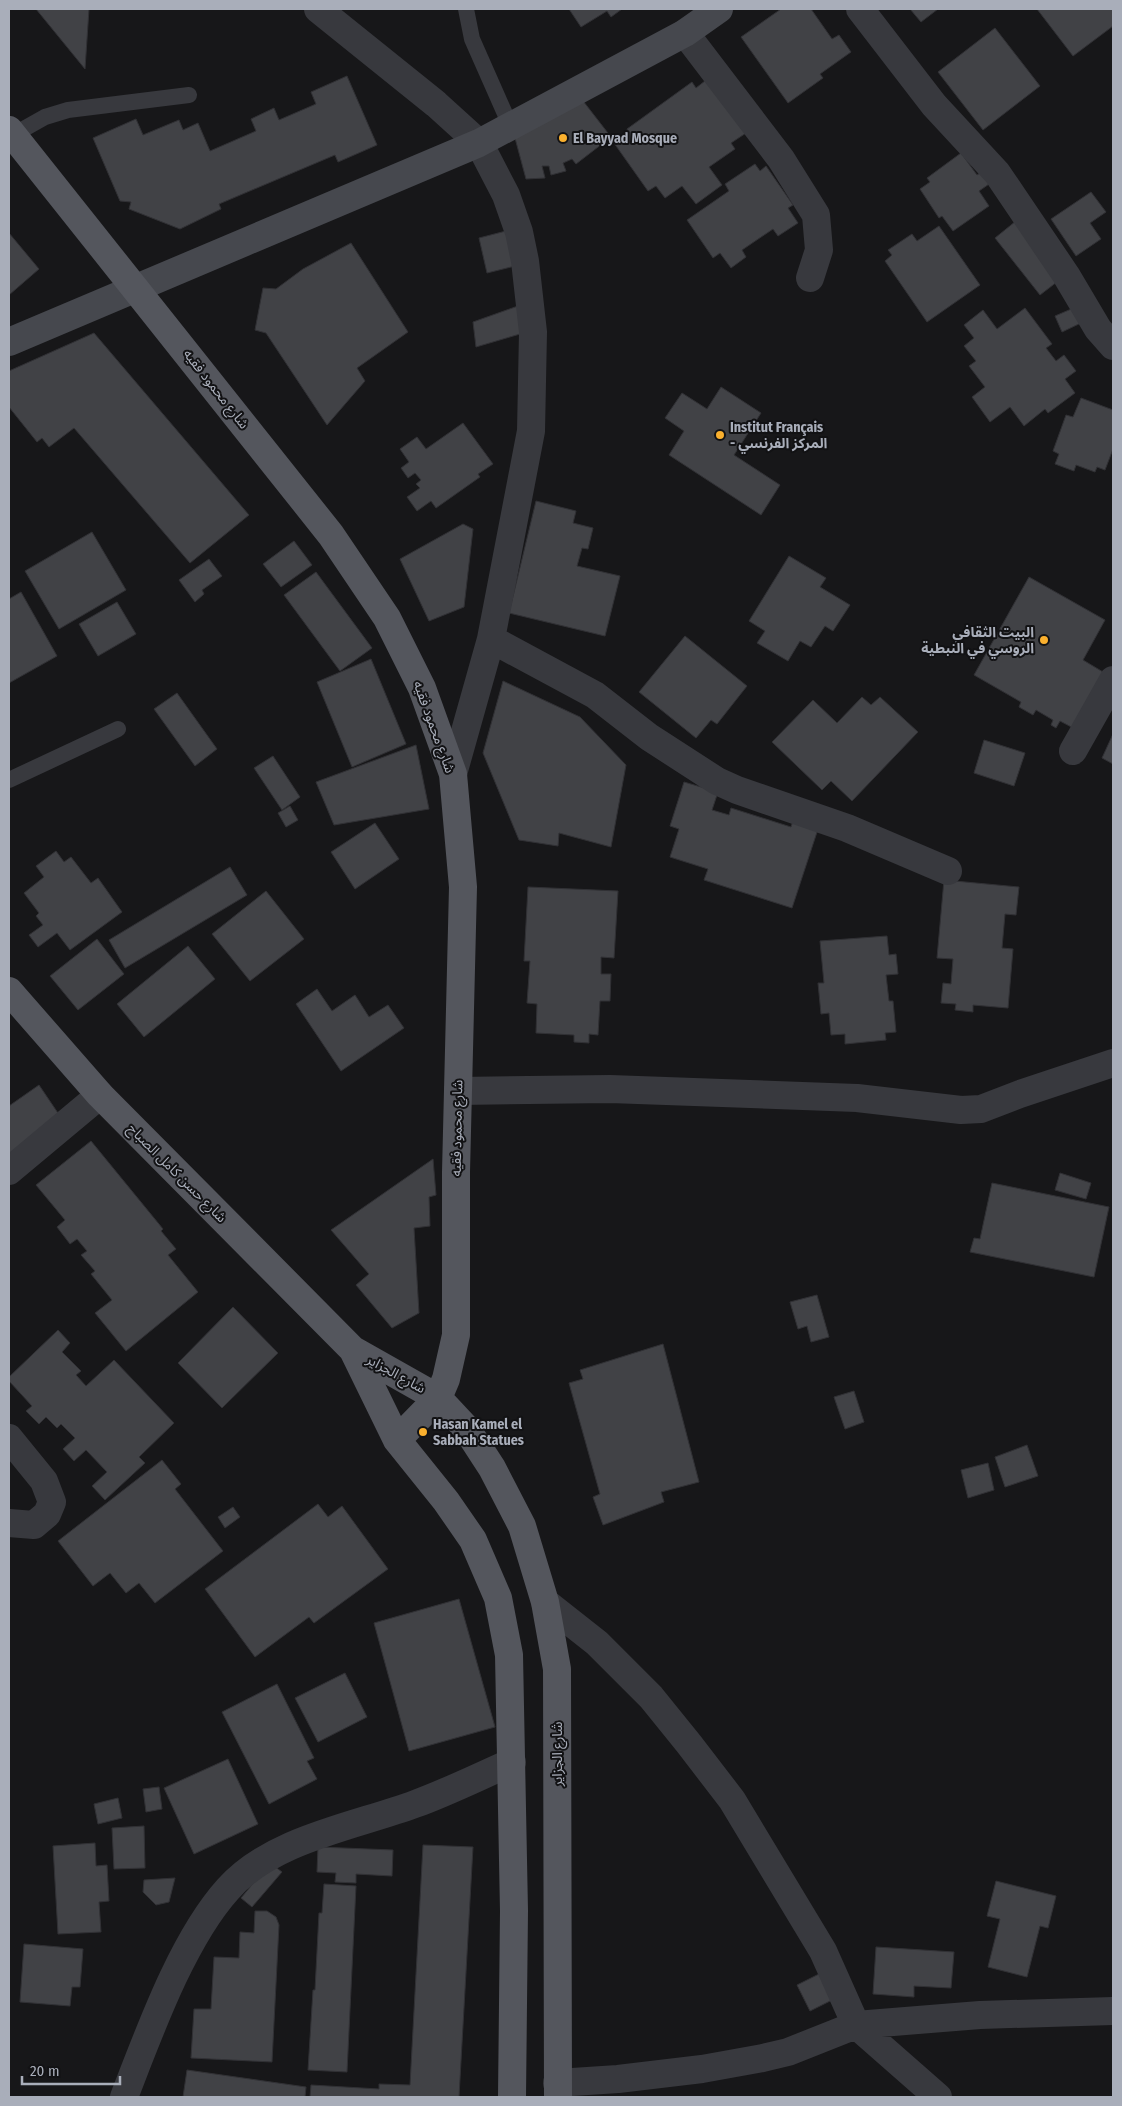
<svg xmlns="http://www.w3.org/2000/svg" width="1122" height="2106" font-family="'Fira Sans Condensed','Noto Sans Arabic',sans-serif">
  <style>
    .building { fill: #414246; stroke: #313135 }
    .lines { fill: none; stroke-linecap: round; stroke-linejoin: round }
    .lane { stroke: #38393e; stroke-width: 16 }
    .street { stroke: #38393e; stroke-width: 28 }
    .secondary { stroke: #46484e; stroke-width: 28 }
    .primary { stroke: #54565d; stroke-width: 28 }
    .poi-dot { fill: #fab02e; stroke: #121214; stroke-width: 2 }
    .labels { text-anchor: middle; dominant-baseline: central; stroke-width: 4; stroke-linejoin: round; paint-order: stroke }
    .poi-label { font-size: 14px; font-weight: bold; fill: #a9aeba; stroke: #121214; text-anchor: start }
    .street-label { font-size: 14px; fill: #a9aeba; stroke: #121214 }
  </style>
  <rect width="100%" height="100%" fill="#171719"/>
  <!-- building -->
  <path class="building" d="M36,9H89L85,69Z
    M569,9H622L611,17L607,11L581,27Z
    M781,9H811L832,39L839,35L851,52L820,74L823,78L788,103L741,37Z
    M910,9H938L921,22Z
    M1037,9H1113V26L1073,56Z
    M995,28L1040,86L983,130L938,72Z
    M347,76L377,145L338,162L335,155L219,204L221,209L180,229L129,209L131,202L120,201L93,138L136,119L143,135L179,120L183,130L198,123L210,151L256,131L251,119L274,108L279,120L316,104L311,92Z
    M710,77L749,131L731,143L735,149L709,167L722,185L696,204L682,186L665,198L656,186L648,191L614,143L629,133L627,129L692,82L696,88Z
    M580,97L611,137L576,164L572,159L563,163L566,171L551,175L549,166H542L545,178L526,179L515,138Z
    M961,153L977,175L983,171L992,182L979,191L989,206L953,231L942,216L939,218L920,189L930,182L927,178Z
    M755,164L760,171L766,166L793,205L788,208L798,223L778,236L773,229L742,250L746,257L731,268L720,253L713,258L687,220L729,191L725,184Z
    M1091,192L1106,212L1090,223L1101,239L1076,256L1051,219Z
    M1016,221L1062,278L1040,295L995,238Z
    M939,226L980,285L927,322L885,261L892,255L888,250L912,234L917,241Z
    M506,231L515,266L487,273L479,238Z
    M9,233L39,269L9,295Z
    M351,243L408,332L357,368L365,381L327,425L266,333L255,330L263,288L276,289L303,269Z
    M518,306L520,334L476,347L473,322Z
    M1076,307L1083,322L1062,332L1055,316Z
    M1025,308L1052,344L1046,348L1056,361L1064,355L1076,371L1065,379L1075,393L1048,413L1045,409L1024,426L1010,407L990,422L972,397L985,387L969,366L976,361L964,346L974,338L964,325L983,310L997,329Z
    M94,333L249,515L190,563L74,428L49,447L42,438L37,442L9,407V371Z
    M721,387L761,413L734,455L780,485L761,515L669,455L684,431L665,418L682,393L707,409Z
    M1081,398L1113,410V449L1105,470L1097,467L1095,472L1076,465L1074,471L1055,464L1059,454L1053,451L1066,415L1073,417Z
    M463,423L493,464L478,474L480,477L436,508L431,501L417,511L407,497L420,488L416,484L421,480L415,473L408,478L401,468L409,462L400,449L417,437L426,449Z
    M536,501L576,511L573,523L593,528L588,549L582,548L577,566L620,576L605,636L509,613Z
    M463,524L473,529L464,607L429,621L400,559Z
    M92,532L126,590L59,629L25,571Z
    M294,541L312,565L281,587L263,564Z
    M789,556L826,578L820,587L850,605L833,631L825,626L811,647L800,641L788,661L757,643L765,631L749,621Z
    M209,559L222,576L202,590L204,594L195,602L179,580Z
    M316,572L372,648L340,671L284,595Z
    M1029,577L1105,620L1083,660L1108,675L1077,730L1060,721L1056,728L1051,725L1053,720L1036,710L1033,715L1019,707L1021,702L974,675Z
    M21,592L57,656L9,683V599Z
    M117,602L136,634L98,656L79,624Z
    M685,636L747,686L717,724L711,720L696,738L639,692Z
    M371,659L406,744L352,767L317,682Z
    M503,681L580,717L626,765L611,847L559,833L558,846L519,840L483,753Z
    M177,693L217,749L195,766L154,709Z
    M862,697L871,705L880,697L918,732L852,801L831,781L822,790L772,742L813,700L837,723Z
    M1113,734V764L1102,758Z
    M984,740L1025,753L1014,786L974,773Z
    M416,745L429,809L334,825L316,782Z
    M273,756L300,797L282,810L254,768Z
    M684,782L718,792L712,810L729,815L731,808L791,827L794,818L819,826L792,908L704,880L708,869L670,857L679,829L670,826Z
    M290,806L298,820L286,827L278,813Z
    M375,823L399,859L355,889L331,852Z
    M56,851L64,862L71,857L91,883L98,878L122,912L70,950L57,933L38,947L29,935L43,925L36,916L39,913L24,893L44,877L36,866Z
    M230,867L247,895L125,968L109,940Z
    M944,880L1019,887L1016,915L1005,914L1002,948L1013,949L1008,1008L973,1005V1012L955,1010L956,1004L941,1003L943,983L951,984L953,959L937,958Z
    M528,887L618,891L614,958L601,957V974H611L610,1001H600L598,1035L589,1034V1043L574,1042V1035L536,1033L537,1004L527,1003L530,961H524Z
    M266,891L304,939L250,981L212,934Z
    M887,936L889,955L896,954L898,974L886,975L889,1001H893L896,1032L885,1033L886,1040L845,1044V1034L831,1035L829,1013L821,1014L818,983H824L820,941Z
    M97,939L124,974L78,1010L50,976Z
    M188,946L215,979L144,1037L117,1004Z
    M317,989L332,1011L355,995L369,1017L388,1005L404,1028L341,1071L296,1004Z
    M39,1085L62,1119L9,1155V1106Z
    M91,1141L163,1229L161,1231L176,1249L168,1255L198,1292L126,1351L95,1313L112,1300L91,1274L95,1271L81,1255L87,1251L77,1239L70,1244L57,1227L65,1220L36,1185Z
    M433,1159L436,1195L429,1197L430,1226L414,1228L419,1313L392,1328L356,1285L369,1274L331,1230Z
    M1060,1173L1091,1183L1086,1199L1055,1190Z
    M992,1183L1109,1207L1094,1277L970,1252L974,1238L980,1239Z
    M817,1295L829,1337L811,1342L807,1326L798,1329L790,1302Z
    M233,1307L278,1353L222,1408L178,1363Z
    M58,1330L70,1343L62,1352L81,1371L76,1375L86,1386L114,1360L174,1423L139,1457L145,1463L105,1500L92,1486L107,1472L86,1450L74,1461L63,1449L75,1438L61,1424L57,1428L46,1417L39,1424L26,1411L32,1406L9,1381V1377Z
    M663,1344L699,1482L661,1492L664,1502L603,1525L593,1497L600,1494L569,1383L583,1379L580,1370Z
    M854,1391L864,1422L845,1429L834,1397Z
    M1027,1445L1038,1476L1005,1487L995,1457Z
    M162,1460L181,1484L175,1489L223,1551L155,1603L139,1583L126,1593L110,1573L93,1586L58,1541Z
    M988,1463L994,1490L968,1498L961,1470Z
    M318,1504L328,1517L342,1506L388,1569L314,1623L309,1617L255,1657L205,1589Z
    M233,1507L240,1517L225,1528L218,1517Z
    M459,1599L495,1727L409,1751L374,1623Z
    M345,1673L367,1717L318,1742L295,1698Z
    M277,1684L314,1758L307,1761L317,1779L269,1804L222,1712Z
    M228,1759L258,1824L194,1854L164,1788Z
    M159,1787L162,1809L146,1812L143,1789Z
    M118,1798L122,1818L98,1824L94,1804Z
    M144,1826L145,1868L114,1869L112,1828Z
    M95,1843L96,1866L107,1865L109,1901L99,1902L101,1932L58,1934L53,1846Z
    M423,1845L473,1847L459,2097H310L311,2085L379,2089V2084L410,2085Z
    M318,1847L393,1850L392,1876L356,1874V1883L335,1882L336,1873L317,1872Z
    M270,1863L282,1872L252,1907L241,1898Z
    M175,1878L169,1902L156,1905L143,1892L144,1880Z
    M996,1881L1056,1896L1048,1928L1040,1926L1027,1977L988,1967L1000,1919L987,1916Z
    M324,1884L356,1886L347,2072L308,2070L313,1990H315L319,1913H322Z
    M255,1911H267L276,1917L279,1925L272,2062L191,2058L194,2009H211L214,1957L239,1958L240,1932L254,1933Z
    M24,1944L83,1949L80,1987H72L70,2006L20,2002Z
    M876,1947L954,1952L951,1988L914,1986V1997L873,1994Z
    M821,1973L834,1999L810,2011L797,1985Z
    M187,2070L306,2087L305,2097H183Z"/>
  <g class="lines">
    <!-- lane -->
    <path class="lane" d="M466,9L472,39L510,125
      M13,135L45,117L68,110L189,95
      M9,780L118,729"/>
    <!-- street -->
    <path class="street" d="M318,9L436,104L479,143L506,195L519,232L525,261L533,332L531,431L491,639L453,774
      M860,9L934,105L997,173L1066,275L1098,329L1113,346
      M685,33L781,159L816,215L819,250L810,278
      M491,639L595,695L649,737L717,781L737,790L847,828L948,871
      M1073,751L1113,680
      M458,1091L610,1089L857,1098L961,1110L981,1109L1020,1094L1113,1063
      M9,1171L100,1095
      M9,1438L44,1481L52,1502L47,1514L34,1525L9,1523
      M545,1602L597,1643L651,1697L689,1744L732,1800L823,1951L856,2025L938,2097
      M557,2083L618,2079L702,2069L763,2058L788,2052L856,2025L980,2015L1113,2011
      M124,2097C149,2033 182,1940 228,1889C272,1839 356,1826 415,1804C448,1792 480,1776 512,1762"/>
    <!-- secondary -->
    <path class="secondary" d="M9,342L479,143L685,33L719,9"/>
    <!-- primary -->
    <path class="primary" d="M9,130L331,535L387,618L422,688L453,774L463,887L456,1172V1335L446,1379L438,1398L397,1440
      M9,991L100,1095L353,1350L438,1398L466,1428L492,1468L522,1526L545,1602L557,1669L558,2097
      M353,1350L397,1440L446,1501L473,1540L498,1598L509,1655L514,1911L512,2097"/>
  </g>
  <!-- markers -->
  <g class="poi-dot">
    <circle cx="563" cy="138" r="5"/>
    <circle cx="720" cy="435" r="5"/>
    <circle cx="1044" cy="640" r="5"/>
    <circle cx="423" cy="1432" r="5"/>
  </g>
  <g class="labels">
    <!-- poi labels -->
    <g class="poi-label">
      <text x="573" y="138">El Bayyad Mosque</text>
      <text x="730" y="427">Institut Français<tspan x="730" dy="16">- المركز الفرنسي</tspan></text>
      <text x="1034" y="632" text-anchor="end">البيت الثقافي<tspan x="1034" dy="16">الروسي في النبطية</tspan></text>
      <text x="433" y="1424">Hasan Kamel el<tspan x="433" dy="16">Sabbah Statues</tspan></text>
    </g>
    <!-- street labels -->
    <g class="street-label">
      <text transform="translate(216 389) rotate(52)">شارع محمود فقيه</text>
      <text transform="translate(434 727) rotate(70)">شارع محمود فقيه</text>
      <text transform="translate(457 1128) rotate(-89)">شارع محمود فقيه</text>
      <text transform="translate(177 1173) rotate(45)">شارع حسن كامل الصباح</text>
      <text transform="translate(396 1374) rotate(29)">شارع الجزاير</text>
      <text transform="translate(557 1754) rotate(-90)">شارع الجزاير</text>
    </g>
  </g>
  <!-- border -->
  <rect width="1122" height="2106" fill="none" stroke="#a9aeba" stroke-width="20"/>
  <!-- scale -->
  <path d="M22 2076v8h98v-8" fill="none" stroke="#a9aeba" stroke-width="2.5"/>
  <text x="30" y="2076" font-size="15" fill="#a9aeba" stroke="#121214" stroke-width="4" paint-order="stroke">20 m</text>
</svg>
